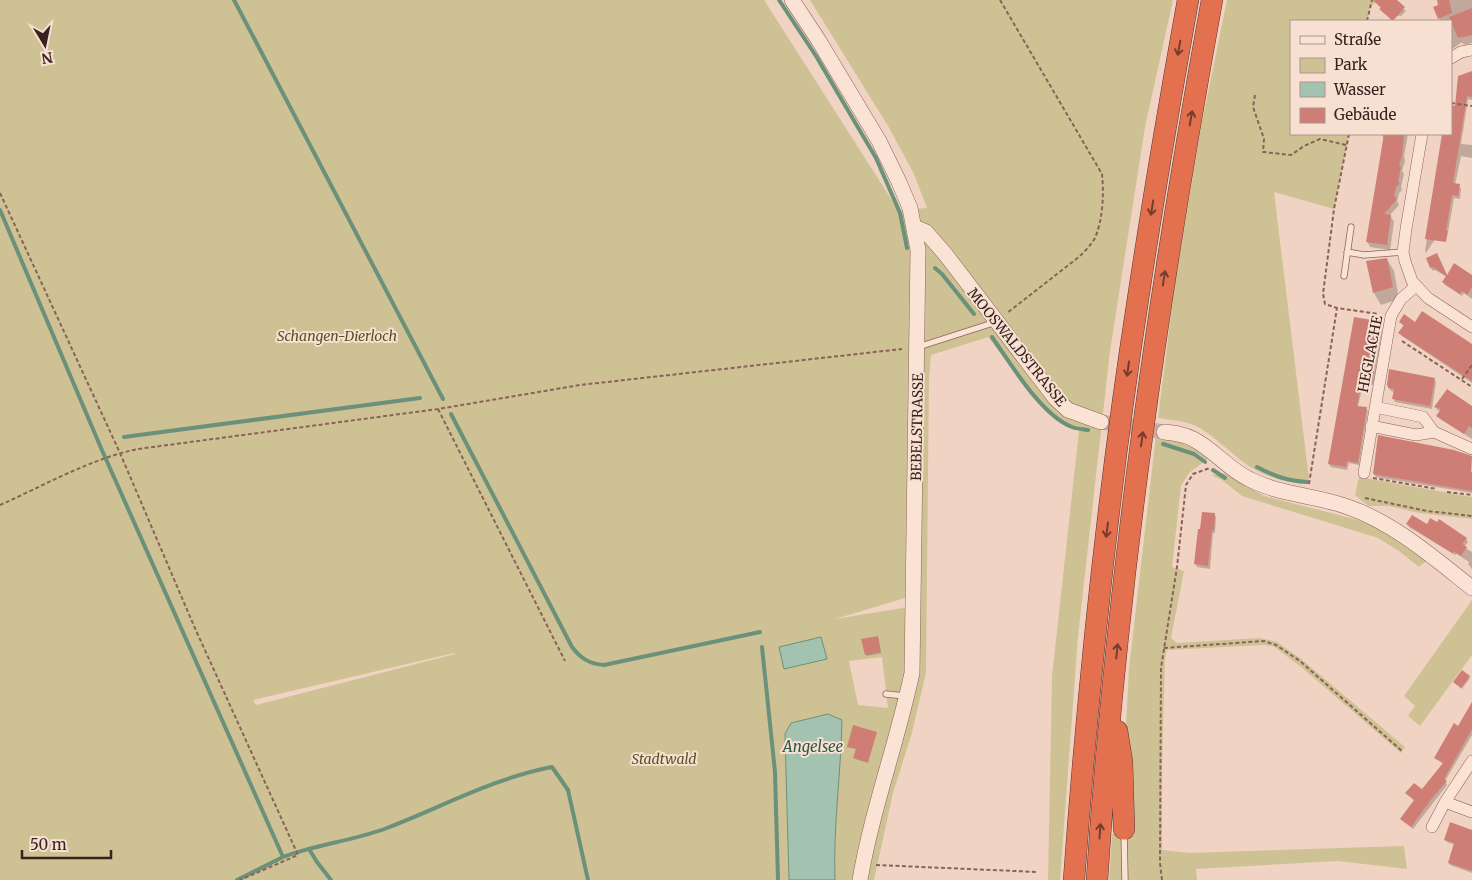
<svg xmlns="http://www.w3.org/2000/svg" width="1472" height="880" font-family="Merriweather,serif">
  <style>
    .green { fill: #cec295; fill-rule: evenodd }
    .water { fill: #a4c2b0; stroke: #6b917b }
    .shadow { fill: #0003 }
    .lines { fill: none; stroke-linecap: round; stroke-linejoin: round }
    .stream { stroke: #6b917b; stroke-width: 4 }
    .building { fill: #cf7e76 }
    .tertiary-tunnel { stroke: #cbafa1; stroke-width: 15; stroke-dasharray: 15 8; stroke-linecap: butt }
    .service-casing { stroke: #8a6258; stroke-width: 7 }
    .minor-casing { stroke: #8a6258; stroke-width: 12 }
    .tertiary-casing { stroke: #8a6258; stroke-width: 16 }
    .motorway-casing { stroke: #58332d; stroke-width: 22 }
    .path { stroke: #8a6258; stroke-width: 2; stroke-dasharray: 4 2.5; stroke-linecap: butt }
    .service { stroke: #fae3d5; stroke-width: 5.5 }
    .minor { stroke: #fae3d5; stroke-width: 11 }
    .tertiary { stroke: #fae3d5; stroke-width: 15 }
    .motorway { stroke: #e3714f; stroke-width: 21 }
    .oneway { stroke: #743d2e }
    .labels { text-anchor: middle; dominant-baseline: central; stroke-width: 4; stroke-linejoin: round; paint-order: stroke }
    .park-label { font-size: 14px; font-style: italic; fill: #575323; stroke: #f7e0d2 }
    .street-label { font-size: 14px; fill: #39211d; stroke: #f7e0d2 }
    .water-label { font-size: 15px; font-style: italic; fill: #2c5a48; stroke: #f7e0d2 }
  </style>
  <rect width="100%" height="100%" fill="#f0d3c2"/>
  <!-- green -->
  <path class="green" d="M0,0H764L902,216V210L927,208L914,174L888,126L810,0H1173L1145,127L1110,351L1078,636L1060,880H1048L1052,676L1079,431L1060,423L1034,398L988,337L931,355L929,377L926,673L911,736L893,793L874,880H835L834,856L842,720L785,734L789,880H0ZM910,299L909,607L835,619L905,598ZM455,654L256,705L253,700L454,653ZM882,657L888,708L858,705L849,661Z
    M1227,0H1388L1370,5L1367,21H1291V134H1349L1334,209L1274,192L1309,479L1308,484C1287,483 1264,477 1246,464C1231,453 1216,438 1200,428C1188,421 1172,420 1158,418L1174,291L1201,127Z
    M1156,435L1164,436L1205,453L1209,458L1189,473L1181,486L1172,567L1184,571L1171,638L1177,643L1260,638L1277,642L1300,658L1405,747L1401,753L1300,666L1273,646L1263,645L1167,650L1165,658L1162,765V850L1189,853L1404,846L1407,869L1338,861L1196,869L1197,880H1109L1112,834L1134,831L1126,725L1129,669Z
    M1225,473L1264,496L1370,523L1426,561L1419,567L1399,551L1378,538L1242,496L1222,480L1211,475Z
    M1359,477L1472,497V519L1419,513L1389,506H1368L1355,495Z
    M1472,600V655L1420,726L1408,716L1415,706L1404,696Z"/>
  <!-- water -->
  <path class="water" d="M821,637L827,659L784,669L779,647Z
    M828,714L842,720C841,773 833,827 835,880H789L785,734L791,723Z"/>
  <!-- shadow -->
  <path class="shadow" d="M1382,0H1394L1406,11L1401,16L1394,15L1392,21L1381,9Z
    M1438,0H1472V43L1464,45L1462,42L1451,50V21H1437L1440,20L1435,8L1440,5Z
    M1472,72V100L1468,99L1461,144L1472,145V158L1461,156L1455,185L1459,186L1461,189L1460,199L1454,198L1448,232L1442,229L1426,253L1425,251L1443,134H1451V107H1456Z
    M1382,134H1408L1404,156L1405,161L1402,171L1404,174L1401,187L1402,190L1399,193L1397,201L1399,205L1390,215L1394,222L1390,250L1370,247L1367,241L1384,141Z
    M1437,255L1447,277H1472V299L1464,293L1462,296L1445,285L1443,282L1447,277L1435,270L1433,271L1431,268Z
    M1387,259L1394,271L1399,299L1381,305L1374,293Z
    M1372,321L1373,324V328L1380,329L1382,332L1373,385L1363,384L1358,407L1366,408L1368,411L1359,465L1349,463L1347,470L1331,467L1329,464Z
    M1400,322L1415,324L1472,348V383L1402,336L1400,333L1404,327Z
    M1434,379L1436,382L1432,409L1395,402L1394,399L1395,392L1391,391L1389,388Z
    M1436,407H1472V439L1440,419L1438,416L1441,411L1437,410Z
    M1471,457L1472,493L1376,477L1374,474Z
    M1214,514L1216,517L1215,533H1213L1210,569L1197,567L1195,564Z
    M1408,524L1427,526L1466,539L1468,542L1464,547L1472,552V569L1468,564L1469,562L1457,554L1455,555L1409,527Z
    M878,638L881,653L867,656L866,654Z
    M1469,677L1470,678L1462,689L1454,682Z
    M1472,710V735L1445,781L1447,785L1413,829L1402,819L1415,801L1407,793L1422,791L1443,764L1436,758Z
    M876,733L868,763L855,759L857,750L848,746Z
    M1472,831V873L1450,865L1449,863L1455,845L1447,842L1445,840Z"/>
  <g class="lines">
    <!-- stream -->
    <path class="stream" d="M234,0L443,399
      M779,0L816,56L876,158L900,213L907,248
      M0,210L101,448L283,857L237,880
      M935,268L942,274L974,314
      M992,337C1011,364 1041,415 1072,427C1077,429 1083,429 1088,430
      M451,414L572,647C581,659 590,664 604,665L760,632
      M124,437L420,398
      M1163,444L1194,454L1205,462
      M1257,467C1274,476 1288,481 1307,482
      M1213,470L1225,478
      M762,647L775,772L778,880
      M309,849L317,862L331,880
      M283,857C317,844 353,841 387,828C442,807 494,778 552,767L568,790L588,880"/>
  </g>
  <!-- building -->
  <path class="building" d="M1373,0H1397L1405,7L1393,21L1379,9L1381,8Z
    M1437,0H1449L1452,13L1438,19L1433,7L1438,5Z
    M1472,8V35L1458,38L1449,17Z
    M1472,71V97L1467,96L1453,183L1460,184L1458,196L1452,195L1446,231H1448L1446,242L1425,239L1442,134H1451V105L1455,106L1458,76Z
    M1384,134H1404L1402,155L1399,166L1401,167L1398,182L1400,183L1396,187L1394,196L1397,199L1384,214L1391,215L1387,245L1366,242Z
    M1437,253L1447,275L1454,263L1472,275V287L1467,295L1462,291L1460,294L1442,282L1446,276L1433,267L1430,268L1426,258Z
    M1387,258L1393,287L1373,293L1366,261Z
    M1422,311L1472,344V381L1398,333L1404,325L1399,322L1404,314L1415,322Z
    M1354,317L1372,320L1371,326L1381,328L1372,383L1362,381L1357,406L1367,407L1358,463L1347,461L1346,467L1328,464Z
    M1389,369L1435,378L1430,406L1392,399L1394,389L1388,388V386L1387,385Z
    M1447,389L1472,406V428L1469,426L1464,434L1436,416L1441,409L1434,407Z
    M1378,435L1454,450L1472,456L1471,472H1472V491L1373,474Z
    M1202,512L1215,513L1214,531L1212,530L1208,566L1194,564L1198,529H1200Z
    M1412,515L1427,524L1430,518L1437,522L1439,519L1467,538L1462,544L1467,547L1461,556L1455,552L1452,553L1406,524Z
    M878,636L881,652L865,655L861,639Z
    M1462,670L1470,676L1461,688L1453,682Z
    M1472,702V729L1444,779L1447,781L1432,798L1411,827L1400,819L1414,800L1405,793L1414,783L1422,789L1443,763L1434,758L1454,723L1458,726Z
    M853,725L877,732L868,762L853,758L856,749L847,747Z
    M1450,822L1472,830V871L1448,863L1454,843L1444,840Z"/>
  <g class="lines">
    <!-- tertiary-tunnel -->
    <path class="tertiary-tunnel" d="M1101,422L1164,432"/>
    <!-- service casing -->
    <g class="service-casing">
      <path id="service" d="M1347,252L1364,255L1403,252
        M1344,276L1351,227
        M918,347L996,322
        M886,694L905,696
        M1124,832L1125,880"/>
    </g>
    <!-- minor casing -->
    <g class="minor-casing">
      <path id="minor" d="M1451,58L1461,52L1472,50
        M1422,134L1406,229L1403,252L1405,261L1412,281L1428,298L1472,327
        M1375,407L1423,417L1434,432
        M1371,426L1416,435L1434,432L1472,449
        M1364,473L1391,316L1401,299L1416,286
        M1445,802L1472,812
        M1432,827L1445,802L1472,761"/>
    </g>
    <!-- tertiary casing -->
    <g class="tertiary-casing">
      <path id="tertiary" d="M792,0L819,41L879,141L899,182L910,208L918,250L912,673C897,743 872,810 860,880
        M914,227L926,232L946,255L1055,398L1068,410L1101,422
        M1164,432C1174,433 1184,434 1193,439C1213,449 1228,469 1249,479C1280,495 1315,495 1348,507C1394,523 1434,558 1472,588"/>
    </g>
    <!-- motorway casing -->
    <g class="motorway-casing">
      <path id="motorway" d="M1117,731L1122,762L1124,829
        M1074,880C1088,686 1108,492 1138,299C1153,199 1170,100 1188,0
        M1097,880C1116,585 1159,291 1212,0"/>
    </g>
    <!-- path -->
    <path class="path" d="M1000,0L1102,174C1104,194 1103,219 1095,238C1091,245 1085,251 1080,256L1007,313
      M1367,21L1372,0
      M1255,95L1253,107L1264,139L1263,152L1291,155L1304,146L1320,139L1346,145
      M1451,103L1472,106
      M1349,134L1334,209L1323,294L1325,304L1337,308L1379,314
      M0,193L120,453L194,626L298,855L240,880
      M1402,341L1472,387
      M1462,379L1472,365
      M438,409L565,661
      M1373,478L1437,489
      M1309,484L1337,308
      M1447,492L1472,495
      M1365,498L1427,511L1472,516
      M0,505C43,486 92,458 138,449L438,409L580,385L902,349
      M1164,648L1264,641L1276,645L1300,661L1402,751
      M876,865L1038,872
      M1162,880L1160,863L1161,668L1177,567L1186,485L1193,474L1210,468"/>
    <!-- service -->
    <use href="#service" class="service"/>
    <!-- minor -->
    <use href="#minor" class="minor"/>
    <!-- tertiary -->
    <use href="#tertiary" class="tertiary"/>
    <!-- motorway -->
    <use href="#motorway" class="motorway"/>
  </g>
  <!-- one-way arrows -->
  <defs><path id="oneway-shaft" d="M-6 0H5M1.5-3L5.5 0L1.5 3" fill="none" stroke-width="1.6" stroke-linecap="round" stroke-linejoin="round" transform="scale(1.25)"/></defs>
  <g class="oneway">
    <use href="#oneway-shaft" transform="translate(1179 48) rotate(100)"/>
    <use href="#oneway-shaft" transform="translate(1191 118) rotate(-80)"/>
    <use href="#oneway-shaft" transform="translate(1152 208) rotate(99)"/>
    <use href="#oneway-shaft" transform="translate(1164 278) rotate(-81)"/>
    <use href="#oneway-shaft" transform="translate(1128 369) rotate(98)"/>
    <use href="#oneway-shaft" transform="translate(1142 439) rotate(-82)"/>
    <use href="#oneway-shaft" transform="translate(1107 530) rotate(97)"/>
    <use href="#oneway-shaft" transform="translate(1117 651) rotate(-84)"/>
    <use href="#oneway-shaft" transform="translate(1100 831) rotate(-86)"/>
  </g>
  <g class="labels">
    <!-- park labels -->
    <g class="park-label">
      <text x="337" y="336">Schangen-Dierloch</text>
      <text x="664" y="759">Stadtwald</text>
    </g>
    <!-- street labels -->
    <g class="street-label">
      <text transform="translate(1017 347) rotate(51)">MOOSWALDSTRASSE</text>
      <text transform="translate(1370 354) rotate(-79)">HEGLACHE</text>
      <text transform="translate(917 427) rotate(-89)">BEBELSTRASSE</text>
    </g>
    <!-- water labels -->
    <g class="water-label">
      <text x="813" y="746">Angelsee</text>
    </g>
  </g>
  <!-- legend -->
  <rect x="1290" y="20" width="162" height="115" fill="#f7e0d2" stroke="#ab948a"/>
  <rect x="1300" y="36" width="25" height="8" fill="#fae3d5" stroke="#ab948a"/>
  <text x="1334" y="45" font-size="15" fill="#39211d">Straße</text>
  <rect x="1300" y="58" width="25" height="15" fill="#cec295" stroke="#ab948a"/>
  <text x="1334" y="70" font-size="15" fill="#39211d">Park</text>
  <rect x="1300" y="82" width="25" height="15" fill="#a4c2b0" stroke="#ab948a"/>
  <text x="1334" y="95" font-size="15" fill="#39211d">Wasser</text>
  <rect x="1300" y="108" width="25" height="15" fill="#cf7e76" stroke="#ab948a"/>
  <text x="1334" y="120" font-size="15" fill="#39211d">Gebäude</text>
  <!-- north arrow -->
  <g transform="translate(45 45) rotate(170)" stroke="#f7e0d2" stroke-width="4" paint-order="stroke">
  <path d="M0-4L9 19L0 12L-9 19Z" fill="#39211d"/>
  <text y="-8" font-size="14" font-weight="bold" text-anchor="middle" fill="#39211d">N</text>
  </g>
  <!-- scale -->
  <path d="M22 850v8h89v-8" fill="none" stroke="#39211d" stroke-width="2.5"/>
  <text x="30" y="850" font-size="15" fill="#39211d" stroke="#f7e0d2" stroke-width="4" paint-order="stroke">50 m</text>
</svg>
